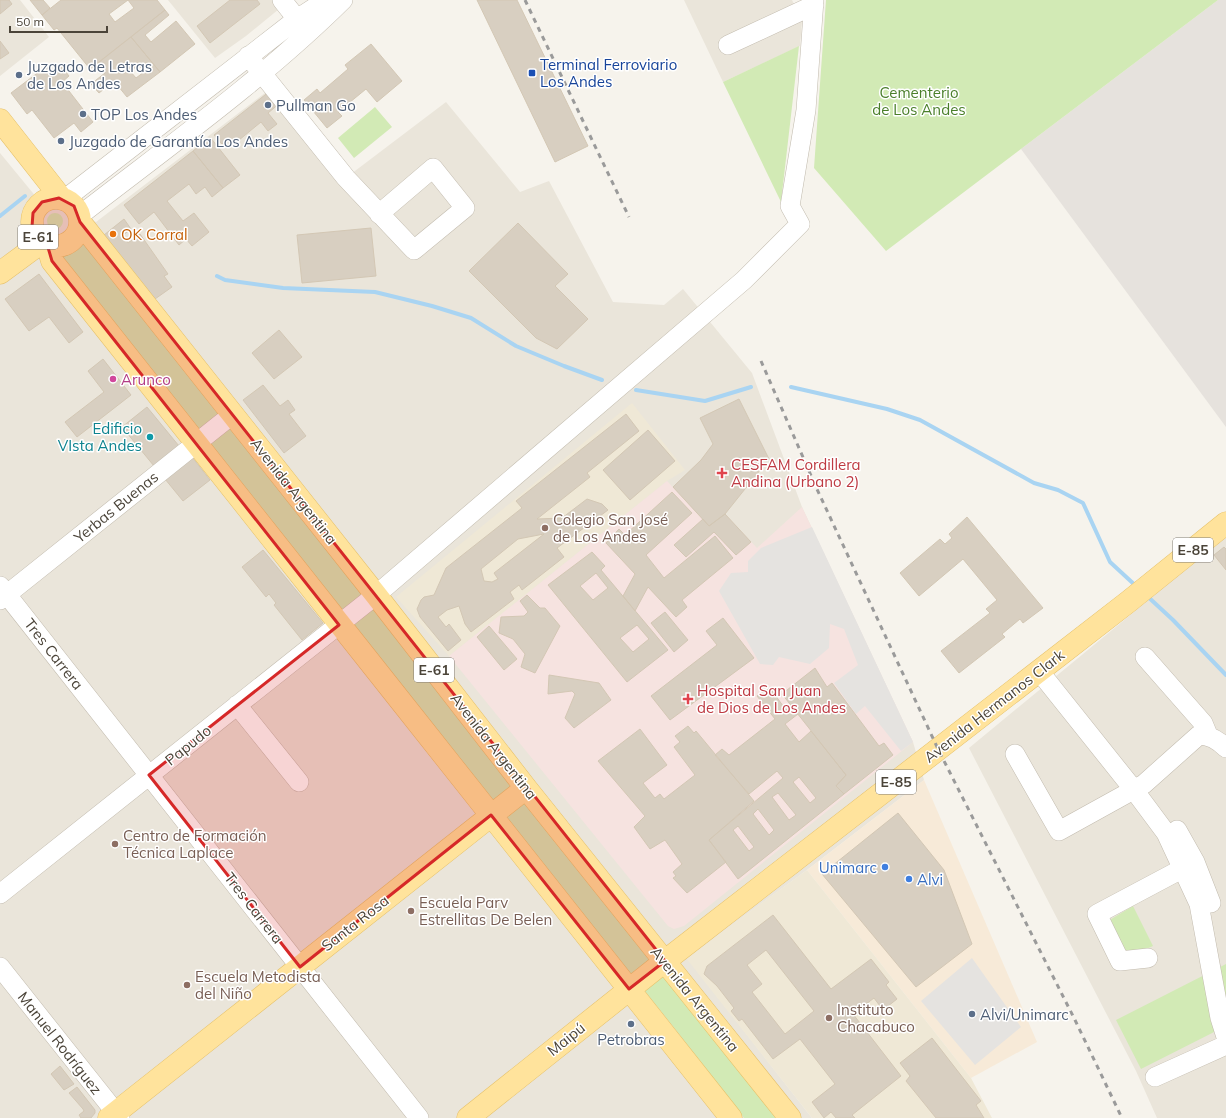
<svg xmlns="http://www.w3.org/2000/svg" width="1226" height="1118" font-family="Mulish,sans-serif">
  <style>
    .residential { fill: #eae5da }
    .commercial { fill: #f7ead8 }
    .industrial { fill: #e6e2dd }
    .education { fill: #efe8d6 }
    .medical { fill: #f6e3e0 }
    .green { fill: #d2eab5 }
    .parking { fill: #e5e3e0 }
    .lines { fill: none; stroke-linecap: round; stroke-linejoin: round }
    .stream { stroke: #a9d4f2; stroke-width: 4 }
    .building { fill: #d8cfc1; stroke: #d3c7b4; fill-rule: evenodd }
    .minor-casing { stroke: #c2bbae; stroke-width: 20 }
    .major-casing { stroke: #e6c16a; stroke-width: 23 }
    .minor { stroke: #fff; stroke-width: 19 }
    .major { stroke: #ffe39c; stroke-width: 22 }
    .rail { stroke: #9a9a9a; stroke-width: 3; stroke-dasharray: 5 5; stroke-linecap: butt }
    .marked { fill: #d62828; fill-opacity: 0.2; stroke: #d62828; stroke-width: 3; stroke-linejoin: round }
    .transit-dot { fill: #1a4fb4; stroke: #fff; stroke-width: 1.5 }
    .service-dot { fill: #5c6f8a; stroke: #fff; stroke-width: 1.5 }
    .food-dot { fill: #e8710a; stroke: #fff; stroke-width: 1.5 }
    .hotel-dot { fill: #d1479c; stroke: #fff; stroke-width: 1.5 }
    .culture-dot { fill: #0f9aa8; stroke: #fff; stroke-width: 1.5 }
    .health-dot { fill: #e0444e; stroke: #fff; stroke-width: 1.5 }
    .education-dot { fill: #8d6e63; stroke: #fff; stroke-width: 1.5 }
    .shop-dot { fill: #3f7fe0; stroke: #fff; stroke-width: 1.5 }
    .labels { text-anchor: middle; dominant-baseline: central; stroke-width: 3; stroke-linejoin: round; paint-order: stroke }
    .shield { fill: #fff; stroke: #817c74; stroke-width: 1 }
    .shield-label { font-size: 14px; font-weight: bold; fill: #4b4439 }
    .transit-label { font-size: 15px; fill: #164399; stroke: #fff; text-anchor: start }
    .service-label { font-size: 15px; fill: #4e5e75; stroke: #fff; text-anchor: start }
    .park-label { font-size: 15px; fill: #4a7f2a; stroke: #fff }
    .food-label { font-size: 15px; fill: #c56008; stroke: #fff; text-anchor: start }
    .hotel-label { font-size: 15px; fill: #b23c85; stroke: #fff; text-anchor: start }
    .culture-label { font-size: 15px; fill: #0d838f; stroke: #fff; text-anchor: end }
    .health-label { font-size: 15px; fill: #be3a42; stroke: #fff; text-anchor: start }
    .street-label { font-size: 15px; fill: #4b4439; stroke: #fff }
    .education-label { font-size: 15px; fill: #785e54; stroke: #fff; text-anchor: start }
    .shop-label { font-size: 15px; fill: #366cbe; stroke: #fff; text-anchor: end }
  </style>
  <rect width="100%" height="100%" fill="#f6f3ec"/>
  <!-- residential -->
  <path class="residential" d="M0,0H20L49,37L0,76Z
    M168,0H290L246,36L215,58Z
    M684,0H792L802,21L800,46L723,82Z
    M278,83L351,174L446,102L520,192L549,181L613,302L664,305L683,289L752,373L802,507L913,742L924,780L807,870L687,958L812,1118H0V153L37,198L96,222Z
    M1226,536V1118H1157L1136,1071L969,748Z"/>
  <!-- commercial -->
  <path class="commercial" d="M924,780L1037,1042L971,1078L807,870Z"/>
  <!-- industrial -->
  <path class="industrial" d="M1218,0H1226V427L1021,149Z"/>
  <!-- education -->
  <path class="education" d="M632,403L685,470L667,481L449,656L396,597Z
    M807,870L971,1078L992,1118H812L686,958Z"/>
  <!-- medical -->
  <path class="medical" d="M667,481L709,526L725,514L757,548L802,507L913,742L684,926L674,929L668,926L449,656Z"/>
  <!-- green -->
  <path class="green" d="M826,0H1218L886,251L814,168Z
    M799,46L781,202L723,82Z
    M375,107L392,127L354,158L338,138Z
    M47 221a8 8 0 1 1 16 0a8 8 0 1 1-16 0Z
    M83,240L788,1118H744L672,1025L56,259Z
    M1133,906L1153,946L1129,956L1108,921Z
    M1226,964V1026L1141,1069L1116,1020Z"/>
  <!-- parking -->
  <path class="parking" d="M812,527L913,742L901,751L865,706L856,714L834,683L858,665L844,629L830,624L829,648L810,664L779,657L773,665L760,664L719,591L731,573L748,572V561L761,548Z
    M972,958L1021,1027L975,1065L921,1001Z"/>
  <g class="lines">
    <!-- stream -->
    <path class="stream" d="M0,216L25,196
      M217,276L225,280L283,288L375,292L432,306L471,318L516,346L564,366L602,380
      M791,387L887,409L920,420L1034,483L1058,490L1083,503L1110,562L1136,586
      M636,390L705,401L751,387
      M1146,595L1173,620L1226,675"/>
  </g>
  <!-- building -->
  <path class="building" d="M0,0H9L12,4L0,14Z
    M30,0H43L50,8L42,15Z
    M61,0H128L109,14L115,22L134,8L128,0H157L165,10L90,69L57,28L54,30L42,15Z
    M230,0H257L260,4L210,43L197,26Z
    M477,0H517L588,146L555,162Z
    M165,10L169,15L145,35L151,42L176,21L195,44L160,72L131,37Z
    M131,37L160,72L127,97L114,81L99,93L91,84L105,73L98,63ZM139,65L144,72L136,78L130,71Z
    M0,41L9,53L0,59Z
    M371,44L402,81L377,102L366,89L338,112L342,116L327,128L304,100L317,89L320,93L348,69L345,65Z
    M48,65L54,73L62,67L69,76L62,82L93,122L81,132L74,123L54,138L32,110L27,114L11,93Z
    M270,91L280,103L268,113L277,124L268,131L261,122L233,145L228,139L222,144L214,135Z
    M210,137L240,175L223,188L193,151Z
    M193,151L223,188L212,197L205,187L196,194L189,184L167,201L183,221L194,213L209,232L192,246L186,239L179,245L154,212L139,224L124,205Z
    M124,219L131,229L123,235L128,243L140,234L168,274L164,276L172,287L155,299L104,235Z
    M518,223L568,274L555,286L588,319L557,349L536,338L469,271Z
    M371,228L376,276L302,283L297,235Z
    M39,274L83,332L69,343L49,317L29,331L5,299Z
    M279,330L302,357L274,379L252,353Z
    M103,359L131,395L77,437L65,422L104,392L88,371Z
    M263,385L280,406L288,400L295,410L289,414L306,436L284,453L243,400Z
    M739,399L769,459L725,514L709,526L673,487L701,460L713,444L700,418Z
    M147,407L179,446L154,466L122,427Z
    M626,414L639,431L587,473L590,477L537,519L562,518L587,499L602,504L608,510L557,548L564,557L522,590L519,585L510,592L514,599L471,632L465,624L459,606L447,610L438,617L446,627L449,624L461,640L448,651L420,617L417,609L421,600L424,597L434,595L446,568L522,508L516,501ZM544,534L494,573L498,579L492,582L484,581L481,569L518,539Z
    M648,430L675,461L630,500L603,470Z
    M192,457L210,480L183,501L165,479Z
    M672,492L692,513L646,555L664,578L715,536L733,558L682,600L687,607L676,617L648,587L635,611L623,596L635,574L606,543L619,529L625,535Z
    M725,514L751,542L736,555L714,532L686,557L674,545L703,519L709,526Z
    M967,517L1043,608L1023,623L1020,619L1002,634L1005,637L959,673L941,651L990,613L986,609L997,600L963,559L919,596L900,573L940,539L945,544L952,538L949,534Z
    M1224,547L1226,549V570L1214,555Z
    M263,550L323,623L302,640L274,605L276,603L269,594L266,597L242,567Z
    M592,552L605,566L601,570L668,650L627,682L548,585ZM596,573L608,588L593,600L580,586ZM637,625L649,639L633,652L620,638Z
    M527,595L540,608H545L560,626L535,673L521,667L525,654L513,639L499,633L501,617L524,616L528,612L520,601Z
    M665,612L688,640L674,652L651,623Z
    M723,618L754,658L670,720L651,696L717,645L706,631Z
    M489,626L517,659L504,670L477,637Z
    M815,668L827,687L832,683L879,746L884,743L893,755L844,794L836,786L846,775L782,694Z
    M549,675L599,683L611,700L574,728L565,718L575,694L572,691L548,694Z
    M770,688L786,710L791,705L798,714L785,724L799,742L811,731L846,775L836,786L844,794L738,879L709,840L783,778L777,771L749,794L715,755L722,749L729,755L775,719L757,696ZM799,777L816,798L810,803L793,782ZM778,793L796,815L789,820L772,797ZM758,809L774,830L769,835L753,814ZM738,826L754,847L749,851L733,830Z
    M688,726L694,733L696,731L754,801L709,840L726,862L687,893L673,878L676,876L673,872L682,864L665,840L650,849L634,827L645,816L598,761L640,729L667,765L643,783L655,798L660,794L664,799L695,775L674,747L680,742L675,736Z
    M898,813L944,870L972,944L916,987L822,874Z
    M773,915L831,989L871,959L889,982L886,985L897,999L883,1010L874,998L853,1014L901,1076L852,1115L855,1118H836L831,1112L824,1118L812,1102L835,1084L800,1039L773,1059L742,1019L739,1021L731,1011L734,1008L717,986L704,974L707,966ZM766,950L814,1011L785,1034L752,992L762,984L747,965Z
    M932,1038L981,1101L976,1105L984,1118H936L906,1081L910,1076L900,1063Z
    M60,1066L74,1084L64,1090L51,1074Z
    M77,1087L95,1110V1113L91,1118H81L79,1115L84,1111L83,1109L69,1093Z"/>
  <g class="lines">
    <!-- minor casing -->
    <g class="minor-casing">
      <path id="minor" d="M282,0L297,19
        M728,45L814,5
        M248,56L346,178L414,250L465,208L433,168L379,214
        M65,199L297,19L326,0
        M79,216C169,146 262,80 343,0
        M0,586L419,1118
        M0,600L233,414
        M1145,657L1203,723L1208,735
        M1039,671L1134,790L1166,833L1199,904L1220,1018L1226,1037
        M237,705L299,782
        M1015,754L1059,831L1144,784L1199,735C1210,735 1218,740 1226,748
        M1177,830L1195,862L1211,903
        M0,894L376,595L744,280L800,224L790,206L806,110L814,0
        M1148,958L1120,961L1097,914L1193,863
        M0,967L120,1118
        M1155,1077L1226,1045"/>
    </g>
    <!-- major casing -->
    <g class="major-casing">
      <path id="major" d="M0,120L62,199
        M32 222a24 24 0 1 1 48 0a24 24 0 1 1-48 0Z
        M80,222L376,595L526,788L790,1118
        M47,244L52,261C280,546 503,833 731,1118
        M0,273L42,242
        M109,1118L526,788
        M468,1118L665,961L1128,602L1226,523"/>
    </g>
    <!-- minor -->
    <use href="#minor" class="minor"/>
    <!-- major -->
    <use href="#major" class="major"/>
    <!-- rail -->
    <path class="rail" d="M525,0L629,217
      M761,361L816,487L938,749L1075,1020L1122,1118"/>
  </g>
  <!-- marked area -->
  <path class="marked" d="M59,198L74,206L80,222L665,961L629,989L491,815L300,967L149,775L339,625L52,261L47,244L39,239L32,227L33,213L42,202Z"/>
  <!-- markers -->
  <rect class="transit-dot" x="528" y="69" width="8" height="8" rx="2"/>
  <g class="service-dot">
    <circle cx="19" cy="75" r="4"/>
    <circle cx="268" cy="105" r="4"/>
    <circle cx="83" cy="114" r="4"/>
    <circle cx="61" cy="141" r="4"/>
    <circle cx="972" cy="1014" r="4"/>
    <circle cx="631" cy="1024" r="4"/>
  </g>
  <circle class="food-dot" cx="113" cy="234" r="4"/>
  <circle class="hotel-dot" cx="113" cy="379" r="4"/>
  <circle class="culture-dot" cx="150" cy="437" r="4"/>
  <g class="health-dot">
    <path d="M720 467h4v4h4v4h-4v4h-4v-4h-4v-4h4z"/>
    <path d="M686 693h4v4h4v4h-4v4h-4v-4h-4v-4h4z"/>
  </g>
  <g class="education-dot">
    <circle cx="545" cy="528" r="4"/>
    <circle cx="115" cy="844" r="4"/>
    <circle cx="411" cy="911" r="4"/>
    <circle cx="187" cy="985" r="4"/>
    <circle cx="829" cy="1018" r="4"/>
  </g>
  <g class="shop-dot">
    <circle cx="885" cy="867" r="4"/>
    <circle cx="909" cy="879" r="4"/>
  </g>
  <g class="labels">
    <!-- shield labels -->
    <g class="shield">
      <rect x="18" y="225" width="40" height="24" rx="3"/>
      <rect x="1173" y="538" width="40" height="24" rx="3"/>
      <rect x="414" y="658" width="40" height="24" rx="3"/>
      <rect x="876" y="770" width="40" height="24" rx="3"/>
    </g>
    <g class="shield-label">
      <text x="38" y="237">E-61</text>
      <text x="1193" y="550">E-85</text>
      <text x="434" y="670">E-61</text>
      <text x="896" y="782">E-85</text>
    </g>
    <!-- transit labels -->
    <g class="transit-label">
      <text x="540" y="64">Terminal Ferroviario<tspan x="540" dy="17">Los Andes</tspan></text>
    </g>
    <!-- service labels -->
    <g class="service-label">
      <text x="27" y="66">Juzgado de Letras<tspan x="27" dy="17">de Los Andes</tspan></text>
      <text x="276" y="105">Pullman Go</text>
      <text x="91" y="114">TOP Los Andes</text>
      <text x="69" y="141">Juzgado de Garantía Los Andes</text>
      <text x="980" y="1014">Alvi/Unimarc</text>
      <text x="631" y="1039" text-anchor="middle">Petrobras</text>
    </g>
    <!-- park labels -->
    <g class="park-label">
      <text x="919" y="92">Cementerio<tspan x="919" dy="17">de Los Andes</tspan></text>
    </g>
    <!-- food labels -->
    <g class="food-label">
      <text x="121" y="234">OK Corral</text>
    </g>
    <!-- hotel labels -->
    <g class="hotel-label">
      <text x="121" y="379">Arunco</text>
    </g>
    <!-- culture labels -->
    <g class="culture-label">
      <text x="142" y="428">Edificio<tspan x="142" dy="17">VIsta Andes</tspan></text>
    </g>
    <!-- health labels -->
    <g class="health-label">
      <text x="731" y="464">CESFAM Cordillera<tspan x="731" dy="17">Andina (Urbano 2)</tspan></text>
      <text x="697" y="690">Hospital San Juan<tspan x="697" dy="17">de Dios de Los Andes</tspan></text>
    </g>
    <!-- street labels -->
    <g class="street-label">
      <text transform="translate(294 491) rotate(52)">Avenida Argentina</text>
      <text transform="translate(116 507) rotate(-39)">Yerbas Buenas</text>
      <text transform="translate(54 654) rotate(52)">Tres Carrera</text>
      <text transform="translate(994 706) rotate(-38)">Avenida Hermanos Clark</text>
      <text transform="translate(188 745) rotate(-39)">Papudo</text>
      <text transform="translate(494 746) rotate(52)">Avenida Argentina</text>
      <text transform="translate(254 908) rotate(52)">Tres Carrera</text>
      <text transform="translate(355 923) rotate(-38)">Santa Rosa</text>
      <text transform="translate(695 999) rotate(51)">Avenida Argentina</text>
      <text transform="translate(566 1039) rotate(-39)">Maipú</text>
      <text transform="translate(60 1043) rotate(52)">Manuel Rodríguez</text>
    </g>
    <!-- education labels -->
    <g class="education-label">
      <text x="553" y="519">Colegio San José<tspan x="553" dy="17">de Los Andes</tspan></text>
      <text x="123" y="835">Centro de Formación<tspan x="123" dy="17">Técnica Laplace</tspan></text>
      <text x="419" y="902">Escuela Parv<tspan x="419" dy="17">Estrellitas De Belen</tspan></text>
      <text x="195" y="976">Escuela Metodista<tspan x="195" dy="17">del Niño</tspan></text>
      <text x="837" y="1009">Instituto<tspan x="837" dy="17">Chacabuco</tspan></text>
    </g>
    <!-- shop labels -->
    <g class="shop-label">
      <text x="877" y="867">Unimarc</text>
      <text x="917" y="879" text-anchor="start">Alvi</text>
    </g>
  </g>
  <!-- scale -->
  <path d="M10 26v6h97v-6" fill="none" stroke="#4b4439" stroke-width="2"/>
  <text x="16" y="26" font-size="12" fill="#4b4439" stroke="#ffffff" stroke-width="3" paint-order="stroke">50 m</text>
</svg>
